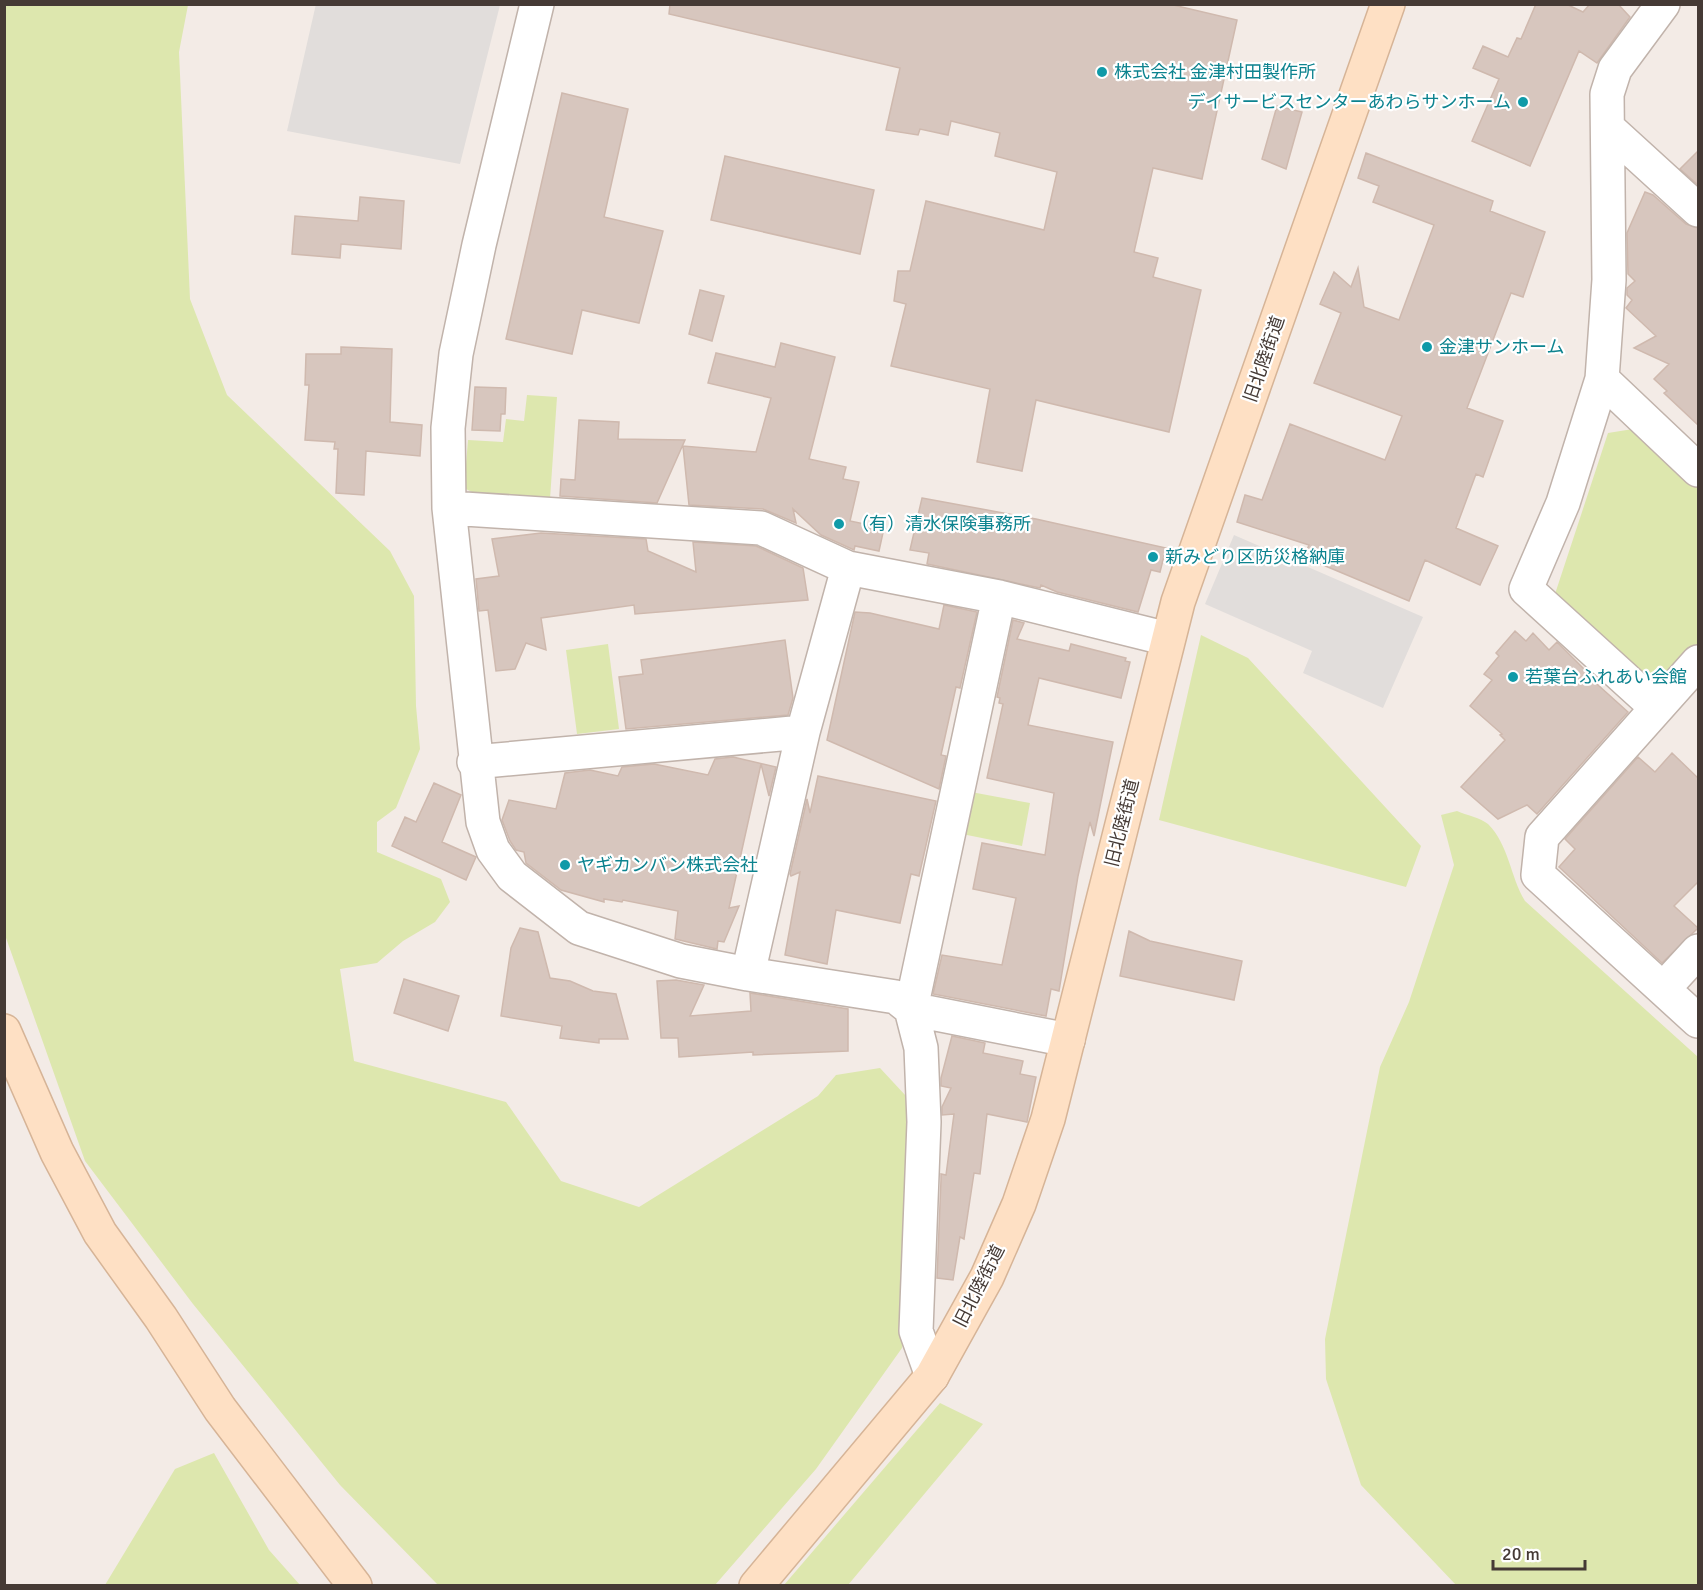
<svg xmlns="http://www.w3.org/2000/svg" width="1703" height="1590" font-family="Signika,'Noto Sans JP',sans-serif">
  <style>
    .green { fill: #dde7ae }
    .parking { fill: #e1dddb }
    .building { fill: #d7c6be; stroke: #cfb9ae; stroke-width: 1.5 }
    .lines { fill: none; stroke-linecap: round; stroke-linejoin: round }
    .street-casing { stroke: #c1b3ab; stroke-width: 36 }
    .secondary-casing { stroke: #d6b497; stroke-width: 36 }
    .street { stroke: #fff; stroke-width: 33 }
    .secondary { stroke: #fee0c4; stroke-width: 33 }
    .culture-dot { fill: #0f9aa8; stroke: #fff; stroke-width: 2 }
    .labels { text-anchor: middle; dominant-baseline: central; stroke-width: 4.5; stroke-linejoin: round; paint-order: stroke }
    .culture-label { font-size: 18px; fill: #0d838f; stroke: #fff; text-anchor: start }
    .street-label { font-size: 18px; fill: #453a35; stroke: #fff }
  </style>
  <rect width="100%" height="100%" fill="#f3ebe6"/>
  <!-- green -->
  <path class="green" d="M4,5H188L179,52L190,299L227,395L390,551L414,596L416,706L420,749L396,808L377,822V852L441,879L450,902L435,922L403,941L377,963L340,969L354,1061L506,1102L561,1181L639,1207L818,1096L836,1075L880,1068L906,1096L911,1280L902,1348L816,1469L715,1585H438L340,1485L193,1304L85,1161L5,935Z
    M527,395L557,397L550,499L480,496L464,488L468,440L503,442L506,419L524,421Z
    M1633,429L1698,489V643L1659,688L1555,594L1608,433Z
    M1201,635L1248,658L1421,846L1406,887L1159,820Z
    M608,644L619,729L577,734L566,650Z
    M971,792L1030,803L1022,846L962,834Z
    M1457,811C1466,815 1481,818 1488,824C1509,845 1510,876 1525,901L1698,1057V1585H1456L1361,1485L1326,1379L1325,1339L1380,1067L1409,1002L1454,865L1441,815Z
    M940,1403L983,1424L848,1585H784Z
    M214,1453L269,1550L300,1585H105L175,1469Z"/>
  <!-- parking -->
  <path class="parking" d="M316,4L500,5L460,164L287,131Z
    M1234,535L1423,617L1383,708L1303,673L1312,651L1205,604Z"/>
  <!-- building -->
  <path class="building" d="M670,4H1169L1237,20L1202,179L1153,168L1134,252L1158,258L1153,277L1201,290L1169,432L1036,400L1022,471L977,462L990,389L891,366L906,304L894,301L898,271H910L926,201L1044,230L1057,172L995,156L1000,133L951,121L948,135L920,129L918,135L886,130L900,68L669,14Z
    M1536,4H1566L1583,12L1590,4H1618L1630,17L1597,63L1579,51L1530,166L1472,141L1499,79L1473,68L1483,46L1508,57L1517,38L1521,39Z
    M562,93L628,109L604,217L663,231L639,323L582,310L572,354L506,339Z
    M1277,106L1302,112L1286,169L1262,159Z
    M1698,151V185L1680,169Z
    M1366,153L1493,201L1490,211L1545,232L1523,297L1511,293L1467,408L1503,421L1483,477L1476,474L1456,528L1498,546L1480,585L1425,560L1409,601L1304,557L1309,545L1237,522L1245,495L1262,500L1290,424L1385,460L1402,416L1314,383L1341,313L1320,304L1334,272L1351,287L1358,268L1364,307L1399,320L1434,225L1373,202L1379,186L1358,178Z
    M725,156L874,190L860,254L711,220Z
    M1645,192L1653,195L1686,224L1698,228V425L1664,393L1667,391L1654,379L1669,364L1634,348L1656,336L1626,308L1632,300L1627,295V288L1635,281L1628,274L1627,233Z
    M360,197L404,201L401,249L341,244L340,258L292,254L295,216L358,221Z
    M700,290L724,296L712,341L689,334Z
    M781,343L835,357L809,459L846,467L843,479L859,482L850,521L884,528L879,551L855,546L854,550L821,535L793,509L796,523L763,509L689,505L683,446L756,452L771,398L708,383L716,353L775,367Z
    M341,347L392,349L390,422L422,425L420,456L366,451L364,495L336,493L338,449H334L335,442L305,440L309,385H305L306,354H341Z
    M475,387L506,388L505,414H501L500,431L472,430Z
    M579,420L619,422L618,439L685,440L657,503L560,496L561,479L575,480Z
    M922,498L1036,519L1166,548L1160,572L1151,570L1138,612L1057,592L1041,585L1040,588L927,564L929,553L910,550Z
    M541,533L646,539L648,551L696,572L693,542L756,546L803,568L808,600L635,614L634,605L541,618L546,650L526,643L515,669L496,671L488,610L479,611L476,579L499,576L492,539Z
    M944,605L977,612L960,688L956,687L941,755L946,756L939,789L827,740L855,612L870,613L939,629Z
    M1013,620L1024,623L1017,639L1069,651L1071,644L1126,658L1125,661L1130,662L1121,698L1039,678L1028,725L1113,742L1094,836L1090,822L1078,876L1059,991L1051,989L1046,1016L933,994L942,955L1002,965L1016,898L973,889L982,843L1045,855L1054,793L987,778L1003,704L999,703L1000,698L997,697Z
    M1515,631L1526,641L1533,633L1549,650L1557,642L1590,675L1588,676L1628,712L1537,814L1527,805L1498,819L1461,787L1505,740L1500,735L1502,734L1470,706L1492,680L1484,674L1499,656L1496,653Z
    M785,640L793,698L788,715L626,729L619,677L643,674L641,660Z
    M1672,753L1698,778V882L1674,906L1698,928L1662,963L1559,867L1575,849L1565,839L1638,757L1655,772Z
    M733,757L776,767L769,796L761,764L729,908L739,906L724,942L718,941L717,949L675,939L678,911L623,900L622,902L604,899V902L561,890L526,863L524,852L516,850L510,841L502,820L509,800L556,809L565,773L590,770L618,776L622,767L654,764L708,775L715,759Z
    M818,776L936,801L919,876L911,874L900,923L836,910L827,964L785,955L800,872L791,876L790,874L807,799L810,813Z
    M434,783L461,795L442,842L476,857L466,880L392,846L405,817L416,822Z
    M520,928L538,932L550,978L570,981L593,991L616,994L628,1039H599V1043L560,1038L562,1026L501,1016L511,948Z
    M1129,931L1150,941L1242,961L1234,1000L1120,976Z
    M404,979L459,996L448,1031L394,1013Z
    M676,980L704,985L690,1016L751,1011L750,993L848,1009V1051L753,1055V1052L679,1057L678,1038H661L657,981Z
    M952,1036L985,1043L983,1053L1023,1061L1020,1074L1036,1077L1027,1122L987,1114L980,1174L974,1173L964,1239L960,1237L953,1280L937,1278L941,1180V1174L946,1175L954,1114L942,1115V1107L951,1088L941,1086V1078Z"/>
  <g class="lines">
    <!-- street casing -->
    <g class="street-casing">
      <path id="street" d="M537,4L479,245L456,354L448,428L449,508L483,822L493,850L512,876L579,928L681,961L748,974L896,997L911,1009L921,1048L924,1122L916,1331L932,1376
        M1608,128L1698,210
        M1602,379L1698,470
        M449,508L761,528L848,568L999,597L1168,639
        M999,597L911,1009L1068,1040
        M1698,662L1542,837L1538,875L1698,1021
        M1657,708L1526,589L1563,503L1602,379L1609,280L1607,94L1615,69L1663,4
        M474,762L803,732
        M748,974L803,732L848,568
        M1663,989L1698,951"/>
    </g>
    <!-- secondary casing -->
    <g class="secondary-casing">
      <path id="secondary" d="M4,1031L57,1152L100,1233L161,1318L220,1409L355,1586
        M756,1586L932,1376L987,1277L1019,1204L1048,1119L1178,602L1388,4"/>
    </g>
    <!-- street -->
    <use href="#street" class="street"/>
    <!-- secondary -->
    <use href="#secondary" class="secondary"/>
  </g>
  <!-- markers -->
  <g class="culture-dot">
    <circle cx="1102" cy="72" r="6"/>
    <circle cx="1523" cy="102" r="6"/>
    <circle cx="1427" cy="347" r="6"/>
    <circle cx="839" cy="524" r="6"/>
    <circle cx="1153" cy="557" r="6"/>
    <circle cx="1513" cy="677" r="6"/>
    <circle cx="565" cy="865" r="6"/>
  </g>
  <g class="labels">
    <!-- culture labels -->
    <g class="culture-label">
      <text x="1114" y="72">株式会社 金津村田製作所</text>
      <text x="1511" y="102" text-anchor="end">デイサービスセンターあわらサンホーム</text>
      <text x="1439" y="347">金津サンホーム</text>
      <text x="851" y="524">（有）清水保険事務所</text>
      <text x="1165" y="557">新みどり区防災格納庫</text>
      <text x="1525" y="677">若葉台ふれあい会館</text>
      <text x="577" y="865">ヤギカンバン株式会社</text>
    </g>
    <!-- street labels -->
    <g class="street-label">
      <text transform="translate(1264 359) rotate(-71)">旧北陸街道</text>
      <text transform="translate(1122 823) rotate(-76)">旧北陸街道</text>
      <text transform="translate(979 1286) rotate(-63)">旧北陸街道</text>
    </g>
  </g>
  <!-- border -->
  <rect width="1703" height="1590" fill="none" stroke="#453a35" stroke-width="12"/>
  <!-- scale -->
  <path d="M1493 1560v9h92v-9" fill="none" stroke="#453a35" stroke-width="3"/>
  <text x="1502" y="1560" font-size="18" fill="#453a35" stroke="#ffffff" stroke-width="4.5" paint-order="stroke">20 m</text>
</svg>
